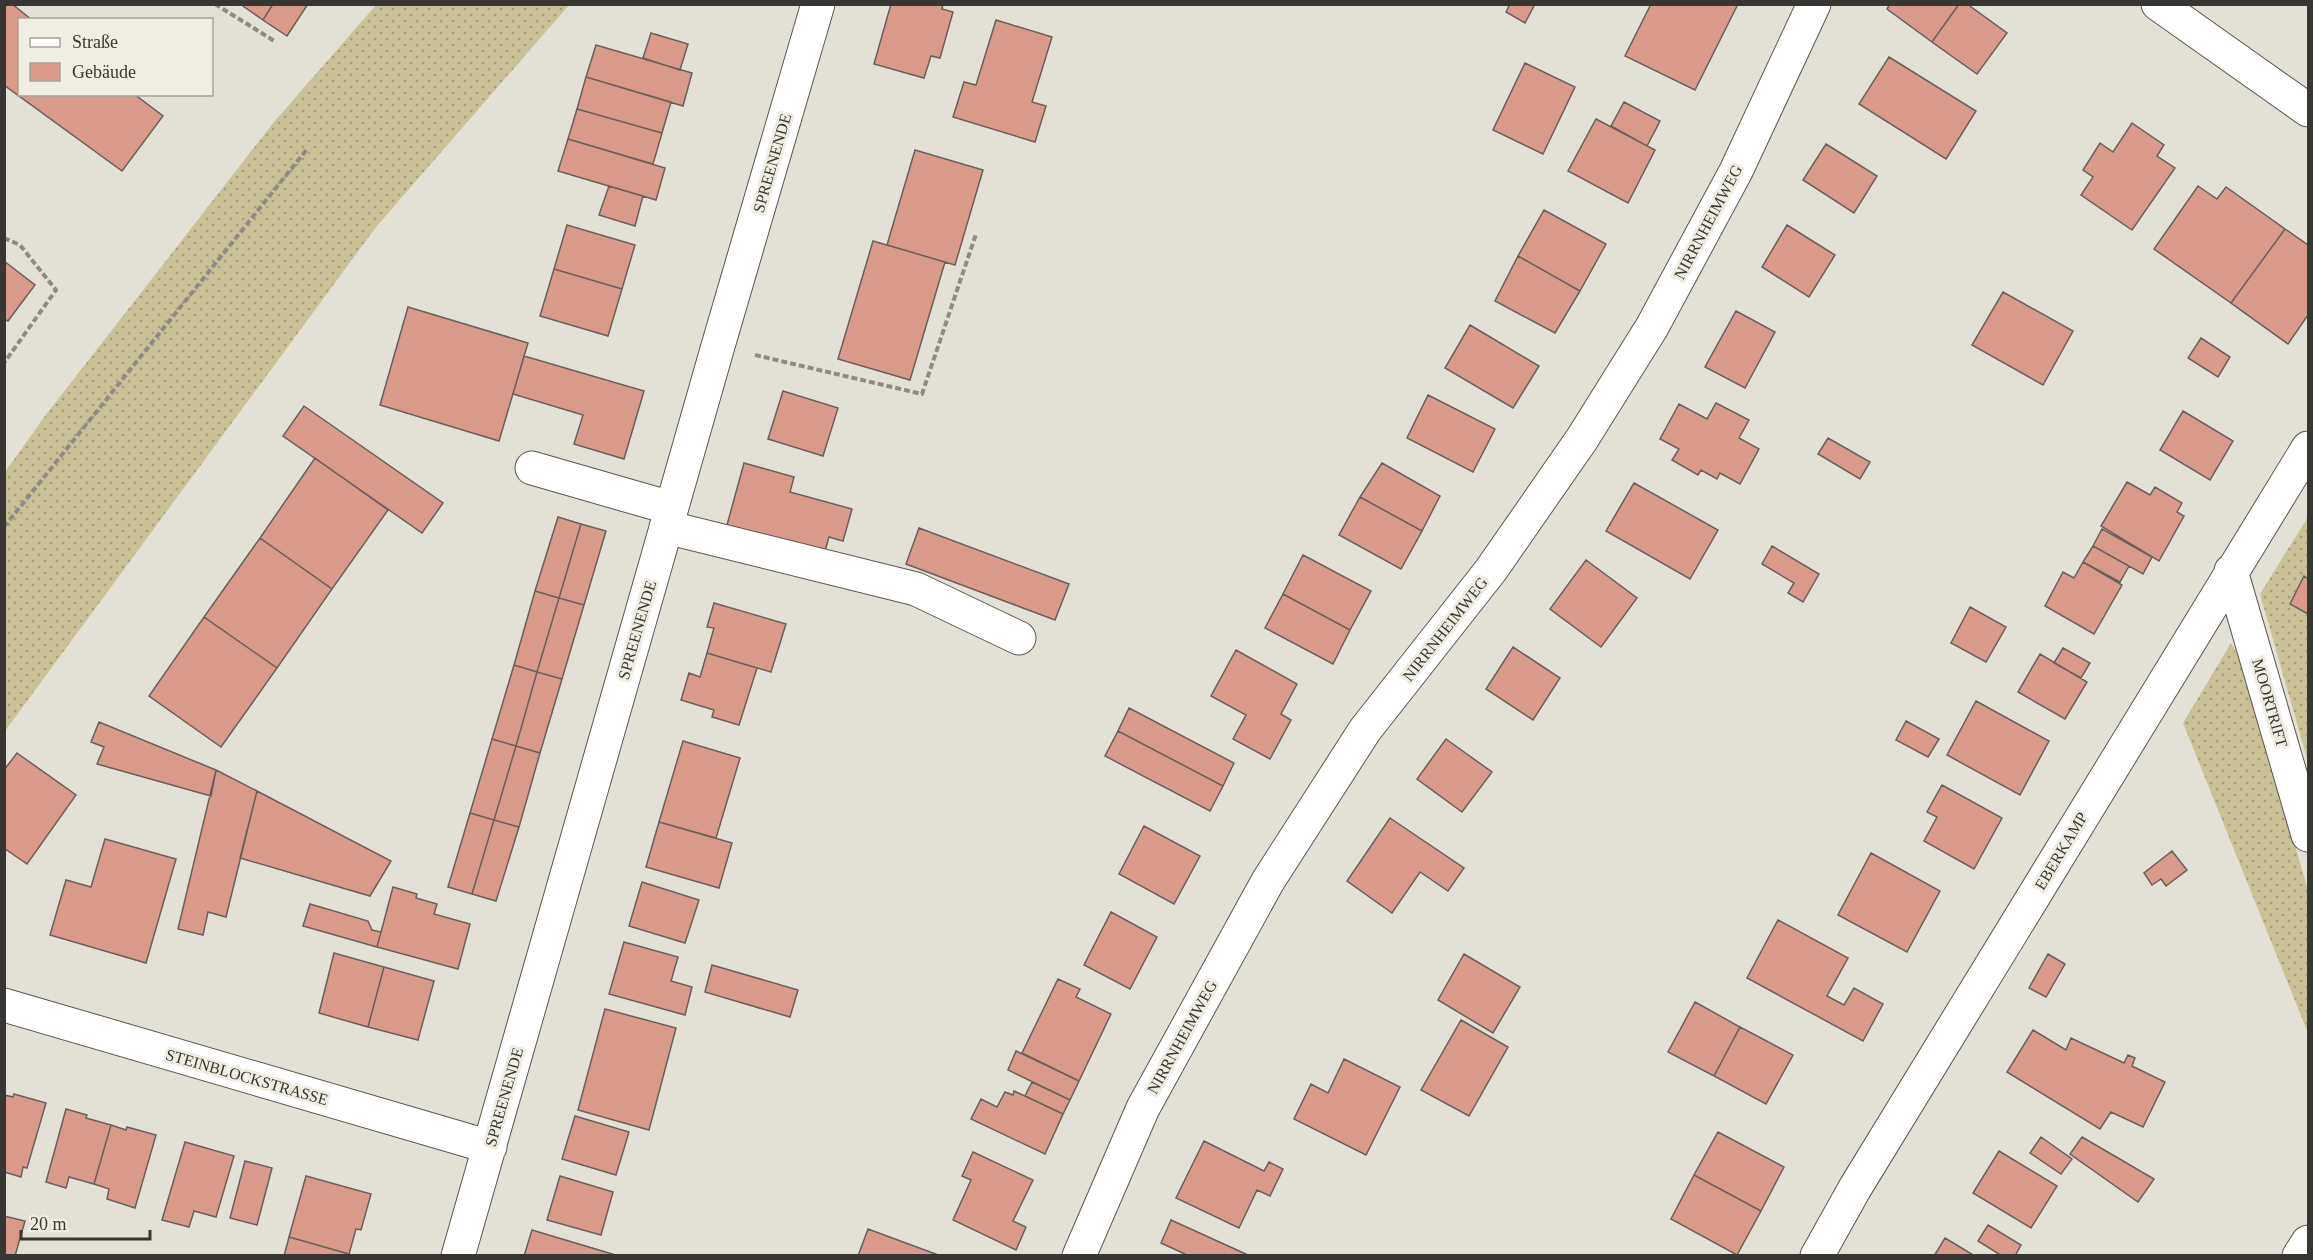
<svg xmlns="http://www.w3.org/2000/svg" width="2313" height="1260" font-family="'Times New Roman',serif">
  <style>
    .grass { fill: url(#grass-dots) }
    .building { fill: #d99a8a; stroke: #6a5f5d; stroke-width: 1.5 }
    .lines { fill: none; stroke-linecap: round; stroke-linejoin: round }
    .minor-casing { stroke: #5a584f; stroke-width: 35 }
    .path { stroke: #8d8b84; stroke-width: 4; stroke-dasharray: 6 3; stroke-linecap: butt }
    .minor { stroke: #fff; stroke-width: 33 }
    .labels { text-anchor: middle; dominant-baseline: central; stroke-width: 6; stroke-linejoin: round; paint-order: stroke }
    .street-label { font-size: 16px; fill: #373632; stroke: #f0eee3 }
  </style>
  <defs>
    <pattern id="grass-dots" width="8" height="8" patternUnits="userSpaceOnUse" patternTransform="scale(1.5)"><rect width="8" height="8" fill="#cbc196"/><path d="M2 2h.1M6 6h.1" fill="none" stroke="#a69e7b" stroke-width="1.8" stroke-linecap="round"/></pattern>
  </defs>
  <rect width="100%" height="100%" fill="#e3e1d6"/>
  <!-- grass -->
  <path class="grass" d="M377,4L569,5L376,227L5,731V472L45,416L274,122Z
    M2308,517V762L2260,594Z
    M2231,643L2241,661L2308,890V1033L2183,723Z"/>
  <!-- building -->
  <path class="building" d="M4,4H12L32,20H20V94H134L163,116L122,171L4,85Z
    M240,4H273L263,20Z
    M273,4H308L287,36L263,20Z
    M891,4H943L942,9L953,12L940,58L931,56L924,78L874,64Z
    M1510,4H1535L1525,23L1506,12Z
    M1651,4H1738L1695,90L1625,56Z
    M1890,4H1959L1932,42L1887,9Z
    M1959,4H1967L2007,33L1977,74L1932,42Z
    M996,20L1052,37L1032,102L1046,106L1035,142L953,117L964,82L976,85Z
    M651,33L688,44L680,70L643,58Z
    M596,45L692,73L683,106L586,77Z
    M1889,57L1976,111L1946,159L1859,104Z
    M1525,63L1575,87L1543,154L1493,130Z
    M586,77L671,102L662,133L577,109Z
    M1624,102L1660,121L1647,146L1611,126Z
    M577,109L662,133L653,164L568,139Z
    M1596,119L1655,150L1628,203L1568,171Z
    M2132,123L2164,145L2157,156L2175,168L2132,230L2081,195L2093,177L2083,170L2100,143L2113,152Z
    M568,139L665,168L656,200L558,171Z
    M1826,144L1877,176L1854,213L1803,180Z
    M915,150L983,170L955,265L887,245Z
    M609,186L643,196L635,226L599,215Z
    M2198,186L2217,199L2226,187L2285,229L2231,303L2154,249Z
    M1544,210L1606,244L1580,291L1518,256Z
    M567,225L635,245L622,289L554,269Z
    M1787,225L1835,255L1809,297L1762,267Z
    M2285,229L2308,245V315L2288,344L2231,303Z
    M873,241L945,262L910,380L838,359Z
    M1518,256L1580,291L1555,333L1495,301Z
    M4,261L35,285L8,321L4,319Z
    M554,269L622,289L608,336L540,316Z
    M2003,292L2073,331L2043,385L1972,345Z
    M408,307L528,343L499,441L380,405Z
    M1736,311L1775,332L1745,388L1705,367Z
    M1470,325L1539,366L1513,408L1445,368Z
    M2201,338L2230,357L2218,377L2188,358Z
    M524,356L644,391L624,459L574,444L583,415L513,394Z
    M783,391L838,408L823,456L768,439Z
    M1428,395L1495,429L1473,472L1407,438Z
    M1716,403L1749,420L1739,438L1759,449L1740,484L1720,473L1717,479L1701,470L1698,475L1672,460L1679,449L1660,439L1679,404L1707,419Z
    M304,406L443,503L422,533L283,436Z
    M2183,411L2233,441L2210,480L2160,450Z
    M1828,438L1870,462L1860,479L1818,454Z
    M315,458L388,510L332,589L260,538Z
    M744,463L794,477L790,492L852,509L843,541L829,537L825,551L727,525Z
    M1382,463L1440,496L1422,531L1360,497Z
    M2127,482L2150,495L2155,487L2182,503L2177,512L2184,516L2159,561L2101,526Z
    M1634,483L1718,530L1690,579L1606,531Z
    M1360,497L1422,531L1401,569L1339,535Z
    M558,517L581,524L559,598L535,591Z
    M581,524L606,531L584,605L559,598Z
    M919,528L1069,584L1055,620L906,564Z
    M2102,529L2152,557L2143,574L2093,546Z
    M260,538L332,589L277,668L204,617Z
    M1772,546L1819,574L1803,602L1788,593L1794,583L1762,564Z
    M2093,546L2129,566L2120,582L2083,562Z
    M1303,555L1371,591L1350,630L1283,594Z
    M1586,560L1637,598L1601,647L1550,609Z
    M2083,562L2122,585L2094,634L2045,606L2063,572L2074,578Z
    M2304,576L2308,579V614L2290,604Z
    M535,591L559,598L537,672L514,665Z
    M1283,594L1350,630L1333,664L1265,628Z
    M559,598L584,605L562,679L537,672Z
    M714,603L786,624L771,672L707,653L714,628L707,627Z
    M1970,607L2006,627L1986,662L1951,643Z
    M204,617L277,668L221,747L149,696Z
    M1513,647L1560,678L1533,720L1486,689Z
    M2063,648L2090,663L2081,678L2054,663Z
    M1236,650L1297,684L1281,714L1291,720L1270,759L1233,739L1246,715L1211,696Z
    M707,653L757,668L739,725L712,717L714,710L681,700L689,673L700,677Z
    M2040,654L2087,682L2065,719L2018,692Z
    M514,665L537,672L516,746L492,739Z
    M537,672L562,679L540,753L516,746Z
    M1976,701L2049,741L2020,795L1947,755Z
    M1129,708L1234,763L1223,786L1118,731Z
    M1906,721L1939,739L1928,757L1896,740Z
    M99,722L216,770L211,796L97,764L104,747L91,742Z
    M1118,731L1223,786L1210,811L1105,756Z
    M492,739L516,746L494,820L470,813Z
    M1446,739L1492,772L1462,812L1417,779Z
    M683,741L740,758L716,838L659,822Z
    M516,746L540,753L519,827L494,820Z
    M17,753L76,795L27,864L4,848V770Z
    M216,770L257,791L226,917L208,912L203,935L178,929Z
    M1942,785L2002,818L1974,869L1924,841L1937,817L1927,812Z
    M257,791L391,861L370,896L240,858Z
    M470,813L494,820L472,894L448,887Z
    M1390,818L1464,868L1448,891L1420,872L1392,913L1347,881Z
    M494,820L519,827L496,901L472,894Z
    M659,822L732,843L719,888L646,867Z
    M1144,826L1200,856L1174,904L1119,874Z
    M105,839L176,859L146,963L50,935L66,880L91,887Z
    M2172,851L2187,870L2166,886L2161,879L2152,885L2144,873Z
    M1871,853L1940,891L1907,952L1838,915Z
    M642,882L699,900L685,943L629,926Z
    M393,887L417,894L416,898L437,904L434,914L470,924L458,969L377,947Z
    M310,904L368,921L372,930L381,932L377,947L303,926Z
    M1111,912L1157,937L1130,989L1084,965Z
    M1778,920L1848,958L1827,996L1844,1005L1854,988L1883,1004L1863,1041L1747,978Z
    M624,942L678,957L671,981L692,987L685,1015L609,994Z
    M334,953L384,967L368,1027L319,1013Z
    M1464,954L1520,987L1493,1033L1438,1000Z
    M2048,954L2065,964L2046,997L2029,988Z
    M712,965L798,990L790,1017L705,992Z
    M384,967L434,981L418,1040L368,1027Z
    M1058,979L1080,989L1076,997L1111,1014L1079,1081L1022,1053Z
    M1695,1002L1740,1027L1714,1076L1668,1052Z
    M605,1009L676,1028L649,1130L578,1110Z
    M1461,1020L1508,1047L1469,1116L1421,1090Z
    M1740,1027L1793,1055L1766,1104L1714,1076Z
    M2033,1030L2066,1050L2071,1038L2124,1063L2128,1055L2135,1058L2132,1066L2165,1082L2143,1127L2111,1112L2100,1129L2007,1072Z
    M1016,1051L1079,1081L1070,1100L1008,1070Z
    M1344,1059L1400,1087L1366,1155L1294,1119L1311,1084L1328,1093Z
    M1032,1082L1070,1100L1063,1114L1025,1096Z
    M1014,1091L1063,1114L1045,1154L971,1119L981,1099L997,1107L1005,1092L1013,1095Z
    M14,1094L46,1103L27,1168L23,1167L21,1177L4,1172V1095L13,1097Z
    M66,1109L87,1115L86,1118L111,1125L94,1184L69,1177L66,1188L46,1182Z
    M575,1116L629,1132L616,1175L562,1159Z
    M111,1125L126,1130L127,1127L156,1135L135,1208L107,1199L109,1189L94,1184Z
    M1718,1132L1784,1167L1761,1211L1694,1175Z
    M2041,1137L2072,1159L2061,1174L2030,1153Z
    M2082,1137L2154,1179L2138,1202L2070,1154Z
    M1204,1141L1264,1171L1269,1162L1283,1169L1270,1196L1257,1190L1239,1228L1176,1198Z
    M185,1142L234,1156L216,1217L194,1211L189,1227L162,1220Z
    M1999,1151L2057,1186L2031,1228L1973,1193Z
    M973,1152L1033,1180L1013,1221L1026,1227L1016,1250L953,1220L971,1180L962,1176Z
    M245,1161L272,1168L257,1225L230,1218Z
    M1694,1175L1761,1211L1737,1255L1671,1219Z
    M306,1176L371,1194L361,1230L356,1229L349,1254L289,1237Z
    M560,1176L613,1192L601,1235L547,1220Z
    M4,1216L25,1221L15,1256H4Z
    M1171,1220L1248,1255L1189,1256L1172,1248L1161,1243Z
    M1988,1225L2021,1245L2015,1256H2002L1978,1241Z
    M868,1229L941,1256H858Z
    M532,1230L619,1256H524Z
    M289,1237L349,1254L354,1256H284Z
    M1945,1238L1975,1256H1934Z"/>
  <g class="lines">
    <!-- minor casing -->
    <g class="minor-casing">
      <path id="minor" d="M2158,4L2308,110
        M532,468L671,508
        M666,527L916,589L1019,638
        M2231,571L2308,835
        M4,1005L490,1147
        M458,1256L718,346L818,4
        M1079,1256L1143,1108L1268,881L1365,730L1491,570L1582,439L1652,327L1736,171L1814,4
        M1817,1256L1855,1188L2308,448
        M2299,1256L2308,1242"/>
    </g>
    <!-- path -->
    <path class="path" d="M215,4L276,42
      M4,238L20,245L56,290L4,363
      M755,355L922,394L976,234
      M4,527L308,148"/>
    <!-- minor -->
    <use href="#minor" class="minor"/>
  </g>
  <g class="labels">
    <!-- street labels -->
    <g class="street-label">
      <text transform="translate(772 163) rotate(-74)">SPREENENDE</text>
      <text transform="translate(1708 222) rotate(-62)">NIRRNHEIMWEG</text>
      <text transform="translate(1445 629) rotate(-52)">NIRRNHEIMWEG</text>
      <text transform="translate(637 630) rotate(-74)">SPREENENDE</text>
      <text transform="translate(2270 703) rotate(74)">MOORTRIFT</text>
      <text transform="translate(2061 851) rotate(-59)">EBERKAMP</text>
      <text transform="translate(1182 1037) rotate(-61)">NIRRNHEIMWEG</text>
      <text transform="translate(247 1077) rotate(16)">STEINBLOCKSTRASSE</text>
      <text transform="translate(504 1097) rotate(-74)">SPREENENDE</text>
    </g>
  </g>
  <!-- border -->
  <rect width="2313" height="1260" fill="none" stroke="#373632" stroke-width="12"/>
  <!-- legend -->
  <rect x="18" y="18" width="195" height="78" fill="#f0eee3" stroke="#a6a49c" stroke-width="1.5"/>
  <rect x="30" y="38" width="30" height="9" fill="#ffffff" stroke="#a6a49c" stroke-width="1.5"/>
  <text x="72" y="48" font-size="18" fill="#373632">Straße</text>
  <rect x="30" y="63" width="30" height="18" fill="#d99a8a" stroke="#a6a49c" stroke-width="1.5"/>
  <text x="72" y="78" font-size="18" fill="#373632">Gebäude</text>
  <!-- scale -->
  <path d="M21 1230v9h129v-9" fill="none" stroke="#373632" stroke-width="3"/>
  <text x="30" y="1230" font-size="18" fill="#373632" stroke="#f0eee3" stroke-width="4.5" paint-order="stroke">20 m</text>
</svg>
